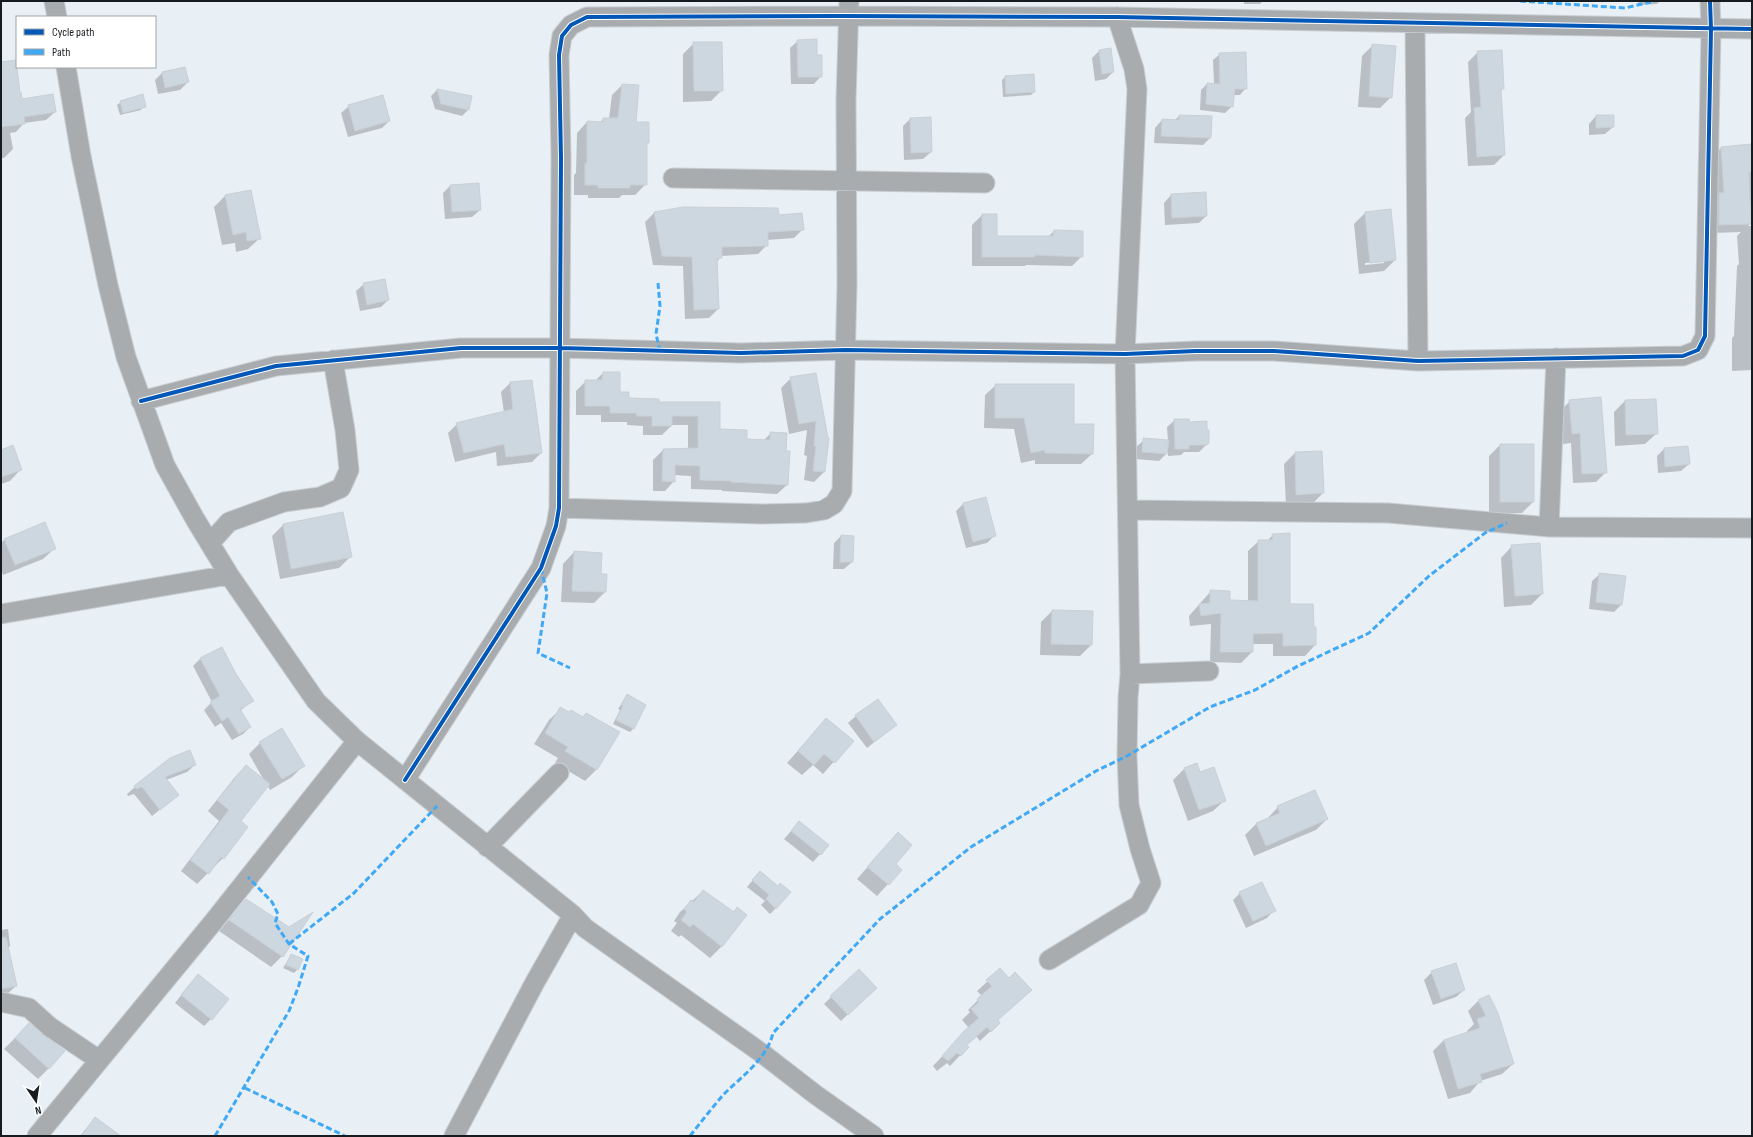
<svg xmlns="http://www.w3.org/2000/svg" width="1753" height="1137" font-family="'Sofia Sans Condensed',sans-serif">
  <style>
    .shadow { fill: #0003; fill-rule: evenodd }
    .building { fill: #cdd7df; stroke: #cad0d5 }
    .lines { fill: none; stroke-linecap: round; stroke-linejoin: round }
    .minor-casing { stroke: #c7cdd2; stroke-width: 21 }
    .minor { stroke: #a9acae; stroke-width: 19 }
    .quiet { stroke: #3fa9f5; stroke-width: 3; stroke-dasharray: 6 3; stroke-linecap: butt }
    .cycleway-casing { stroke: #fff; stroke-width: 6 }
    .cycleway { stroke: #0057b8; stroke-width: 4 }
  </style>
  <rect width="100%" height="100%" fill="#e8eff5"/>
  <!-- shadow -->
  <path class="shadow" d="M1244,1H1263L1260,4H1244Z
    M1638,1H1660L1657,4L1638,5Z
    M798,41L816,56L821,76L814,84H791L790,48Z
    M694,43L722,90L711,101L683,102V54Z
    M1373,45L1391,97L1380,108L1358,107L1362,56Z
    M1110,49L1113,72L1106,79L1095,81L1092,58L1099,51Z
    M1478,52L1503,88L1500,92L1504,155L1494,165L1468,166L1465,118L1471,112L1468,62Z
    M1220,54L1246,88L1240,95H1233L1232,106L1225,113L1200,110L1201,90L1207,84H1214L1213,60Z
    M1,63L21,100L55,112L46,120L24,123L16,132L10,133L13,149L4,158H1Z
    M162,73L188,82L180,90L158,94L155,80Z
    M1033,75L1034,92L1031,95L1003,97L1002,80L1005,77Z
    M622,85L635,122L648,143L646,145V184L635,195H622L619,198H588V195H574V175L576,173L577,133L587,122L600,123L603,119H609L612,95Z
    M437,90L471,97L468,110L462,116L435,109L431,96Z
    M121,102L144,106L141,110L120,115L117,105Z
    M349,106L389,121L382,128L348,137L341,113Z
    M1179,116L1210,138L1203,145L1154,143L1155,128L1162,120L1174,121Z
    M1596,116L1613,127L1605,134L1589,135V124Z
    M910,119L931,152L923,159L904,160L903,126Z
    M1752,145V207L1749,208L1750,224L1748,226H1752V370L1732,371V338L1734,336L1737,266L1739,264L1737,236L1741,232L1712,233L1713,156L1721,148Z
    M450,186L480,210L472,217L445,219L443,193Z
    M1171,195L1206,216L1199,223L1165,225L1164,203Z
    M225,196L260,238L248,249L236,252L235,243L222,245L214,207Z
    M654,213L778,216L803,229L794,238L767,240V245L758,254L721,256L717,262L718,309L709,318L685,319L683,266L653,265L645,222Z
    M1365,213L1395,260L1384,271L1359,274L1354,224ZM1384,261V263L1365,265V263Z
    M982,215L996,237H1048L1054,231L1082,256L1072,266L1026,265L1025,266H972V225Z
    M364,284L388,300L381,307L360,311L356,291Z
    M603,373L619,393L628,399L658,403H719V430L746,440L763,441L771,433L785,452L787,485L777,494L722,491V490L691,489V476L674,475V481L665,491H653V460L663,450L688,449V425H672L662,435H643V426L627,425V422H601V415H576V391L586,381H595Z
    M791,378L828,439L824,472L814,482L804,480L807,456L804,455L807,430L789,434L781,388Z
    M531,381L541,453L532,462L497,466L496,452L455,462L448,433L457,424L504,413L501,392L510,383Z
    M996,385L1073,425L1092,454L1081,464H1035V460L1021,463L1014,429L984,428L985,395Z
    M1655,400L1657,433L1645,444L1615,446L1614,412L1625,401Z
    M1570,401L1606,472L1596,482L1573,483L1571,443L1563,444L1560,411Z
    M1175,420L1189,423L1208,443L1199,452H1184L1181,455L1168,456V452L1159,461L1135,459L1136,447L1144,440L1168,441L1167,427Z
    M1500,445L1533,502L1522,513H1489V456Z
    M1664,449L1689,464L1681,471L1658,473L1657,456Z
    M1,451L21,469L10,481L1,484Z
    M1295,453L1323,493L1312,504L1286,505L1284,464Z
    M963,504L994,536L987,543L966,548L956,511Z
    M283,525L350,557L339,568L280,579L272,536Z
    M1273,535L1289,605L1313,628L1315,645L1305,656H1273V644H1252V652L1241,663L1210,662L1211,624L1190,626L1189,616L1211,591L1229,601L1248,602V551L1259,541H1267Z
    M841,536L852,562L844,569H833L834,543Z
    M5,539L55,548L43,559L3,575L1,569V543Z
    M1512,546L1542,594L1531,605L1504,607L1501,558Z
    M574,552L605,592L594,603L561,602L563,564Z
    M1600,574L1621,605L1614,612L1589,609L1592,581Z
    M1052,611L1091,645L1080,656L1040,655L1041,622Z
    M200,659L235,674L253,700L240,711L250,727L243,734L232,740L221,723L215,727L204,710L212,702L193,666Z
    M627,696L633,729L630,732L613,724L620,710L618,709Z
    M561,709L596,770L585,781L555,763L558,758L534,744L549,720Z
    M856,716L896,725L867,748L848,723Z
    M826,719L852,741L823,774L813,765L802,775L787,763Z
    M260,743L303,766L292,777L270,790L268,786L240,821L223,858L197,884L181,871L219,821L208,811L235,777L246,766L265,782L249,754Z
    M195,765L187,772L166,780L178,795L152,816L134,794L128,796L127,794L135,787Z
    M1184,769L1199,773L1225,800L1213,811L1188,821L1173,780Z
    M1278,807L1327,819L1316,830L1254,856L1245,835L1256,824L1267,819Z
    M799,822L828,845L813,862L784,839Z
    M887,845L894,865L901,870L877,896L857,879Z
    M760,872L776,908L770,914L761,905L765,901L747,887Z
    M703,891L733,912L737,909L746,915L721,947L710,958L681,935L679,937L671,931L677,923L674,921L680,912Z
    M1240,893L1274,910L1267,918L1246,928L1233,900Z
    M246,900L282,956L271,967L219,931Z
    M8,929L10,946L8,949L16,986L6,995L1,996V930Z
    M291,955L297,970L294,973L283,968Z
    M859,970L875,988L841,1021L824,1004Z
    M1000,970L997,1021L999,1023L980,1041L976,1036L966,1046L968,1047L950,1066L947,1063L937,1071L933,1066L969,1028L962,1020L970,1012L968,1010L982,996L977,991Z
    M1432,972L1464,990L1456,997L1433,1005L1424,980Z
    M191,983L211,1019L204,1026L175,1003Z
    M1479,1000L1513,1064L1502,1074L1480,1081L1470,1093L1448,1099L1433,1051L1444,1040L1468,1033L1467,1031L1474,1024L1468,1011Z
    M29,1024L49,1068L38,1079L4,1049Z
    M95,1118L111,1136H80Z"/>
  <!-- building -->
  <path class="building" d="M817,39V55H822V77H798L797,40Z
    M693,42H722L723,91H694Z
    M1372,44L1396,46L1392,98L1369,96Z
    M1111,48L1114,72L1102,74L1099,50Z
    M1502,50L1504,89H1501L1505,155L1477,157L1474,108L1481,107L1477,51Z
    M1246,52L1247,89H1235L1233,107L1206,104L1207,83L1220,84L1219,53Z
    M16,60L20,93L21,92L22,99L53,94L56,112L24,117L25,124L1,127V62Z
    M185,67L189,82L165,88L162,72Z
    M1034,74L1035,92L1006,94L1005,76Z
    M622,84L639,85L636,122H649V143H647V185H630V188H598V185H585V163H587V121L603,122V118H618Z
    M437,89L472,96L469,110L441,104Z
    M143,94L146,107L123,113L120,101Z
    M383,95L390,121L355,131L348,105Z
    M1179,115L1212,116L1211,138L1161,136L1162,119L1179,120Z
    M1596,115H1614V127L1596,128Z
    M931,117L932,152L911,153L910,118Z
    M1751,144L1752,172H1749L1751,224L1719,225V193H1724L1721,147Z
    M479,183L481,210L452,212L450,185Z
    M251,190L261,239L247,241L246,232L233,235L225,195Z
    M1206,192L1207,216L1172,218L1171,194Z
    M683,207L778,208L779,215L802,213L804,230L768,232V246L722,247V258H717L719,309L694,310L692,257L662,256L654,212Z
    M1391,209L1396,260L1370,263L1365,212Z
    M982,214H997V236H1053L1054,230L1083,231V257L1035,255V257H982Z
    M385,279L389,300L367,305L363,283Z
    M603,372H620V392H629V398L659,399V402H720V429L747,430V439L770,440V432L787,433L786,451H790L788,485L731,482V481L700,480V466L675,465V482L662,481L663,449L698,448V416H672V426H652V416H636L637,413H610V406H585V380H602Z
    M816,373L828,438H829L825,472L813,471L816,446H814L816,421L799,424L790,377Z
    M532,380L542,453L506,457L504,444L464,453L456,423L513,409L510,382Z
    M995,384H1074V424H1094L1093,454L1045,453V450L1031,453L1024,418H995Z
    M1601,397L1607,473L1582,474L1580,433L1572,434L1569,400Z
    M1656,399L1658,434L1626,435L1625,400Z
    M1174,419H1189L1190,422L1207,421V430H1209V443L1207,445H1189V449H1175Z
    M1143,438L1169,440L1167,454L1142,452Z
    M1500,444H1534V502H1500Z
    M13,445L22,470L1,477V450Z
    M1688,446L1690,464L1665,467L1664,448Z
    M1322,451L1324,493L1296,495L1295,452Z
    M986,497L996,536L973,542L963,503Z
    M343,512L352,557L291,569L283,524Z
    M45,522L56,549L15,565L4,539Z
    M1290,533V604H1313L1314,627H1316V645L1283,646V633L1253,634V652H1220L1221,613L1201,616L1199,604L1210,603V590L1230,591V600L1258,601V540H1273L1272,534Z
    M841,535L854,536L853,562H840Z
    M1540,543L1543,594L1515,596L1511,545Z
    M574,551L602,553L601,574H607L606,592L572,591Z
    M1599,573L1626,576L1622,605L1596,602Z
    M1052,610L1093,611L1092,645L1051,644Z
    M222,647L236,674L254,701L240,709L251,727L239,734L228,717L222,721L210,702L220,696L200,658Z
    M627,694L646,705L634,729L616,720L623,706L621,705Z
    M878,699L897,725L874,742L855,715Z
    M560,707L569,712L571,710L583,717L586,713L620,732L597,770L565,751L568,747L545,733Z
    M826,718L854,741L835,763L824,754L814,765L798,751Z
    M282,728L305,766L282,779L259,742Z
    M190,750L196,765L165,777L179,795L160,810L142,787L136,789L134,786L170,758Z
    M1197,763L1200,772L1214,767L1226,801L1199,810L1184,768Z
    M246,765L270,784L241,821L248,827L224,859L221,857L209,874L190,860L229,810L217,800Z
    M1315,790L1328,819L1266,846L1256,823L1280,813L1277,806Z
    M799,821L829,845L821,855L791,831Z
    M898,832L912,845L896,864L902,870L889,885L867,867Z
    M760,871L778,886L780,883L791,892L776,909L766,899L769,895L752,880Z
    M1262,882L1276,911L1253,921L1239,892Z
    M703,890L734,912L737,907L747,915L722,947L693,924L690,927L681,920L687,912L684,909L691,900L694,902Z
    M246,899L289,927L313,912L283,957L229,920Z
    M6,937L17,986L1,989V938Z
    M291,954L303,959L298,970L286,965Z
    M1456,963L1465,990L1441,999L1431,971Z
    M1000,968L1009,978L1015,972L1032,990L998,1020L1000,1023L991,1032L987,1027L967,1045L969,1047L961,1056L957,1053L948,1061L942,1056L964,1031L979,1018L971,1009L979,1002L977,999L992,986L986,980Z
    M859,969L877,988L848,1015L830,996Z
    M198,974L229,999L212,1020L181,995Z
    M1489,995L1498,1013L1514,1064L1480,1074L1482,1082L1458,1089L1444,1040L1480,1028L1477,1019L1486,1016L1478,1000Z
    M29,1023L44,1036L65,1051L49,1069L15,1038Z
    M95,1117L121,1136H81Z"/>
  <g class="lines">
    <!-- minor casing -->
    <g class="minor-casing">
      <path id="minor" d="M54,1L57,17
        M1415,24L1418,361
        M66,67L81,156L108,285L126,357L165,465L195,519L229,575L316,701L357,741L573,915L585,928L763,1054L816,1095L874,1136
        M673,178L985,183
        M141,401L276,366L461,348H561L741,353L845,350L1125,354L1196,351H1274L1418,361L1683,356L1698,350L1705,336L1711,29L1710,1
        M559,508L762,514L806,513L824,510L834,504L842,491L847,284L846,100L849,1
        M1129,510L1388,513L1549,527L1752,528
        M1549,527L1556,358
        M210,543L229,522L284,502L320,497L341,488L349,470L345,430L333,360
        M1,614L229,575
        M1130,674L1209,671
        M405,780L541,568L556,526L559,508L561,158L559,55L562,36L571,25L587,17L841,16L1117,17L1752,29
        M487,847L559,773
        M1049,960L1139,905L1151,883L1140,849L1129,805L1127,756L1128,698L1130,674L1125,354L1137,89L1134,69L1117,17
        M1,1002L29,1008L50,1027L99,1060
        M37,1136L214,921L357,741
        M454,1136L534,984L573,915"/>
    </g>
    <!-- minor -->
    <use href="#minor" class="minor"/>
    <!-- quiet -->
    <path class="quiet" d="M1520,1L1625,8L1655,1
      M658,283L660,306L656,334L660,351
      M541,568L547,593L538,653L570,668
      M289,944L354,893L437,806
      M245,1088L345,1136
      M215,1136L289,1011L298,988L308,956L289,944L275,923L278,914L272,902L248,877
      M690,1136C701,1122 712,1108 723,1095C741,1077 767,1059 773,1033L880,919L971,847L1096,771L1127,756L1210,707L1255,690L1298,666L1369,633L1429,576L1485,533L1507,523"/>
    <!-- cycleway casing -->
    <g class="cycleway-casing">
      <path id="cycleway" d="M141,401L276,366L461,348H561L741,353L845,350L1125,354L1196,351H1274L1418,361L1683,356L1698,350L1705,336L1711,29L1710,1
        M405,780L541,568L556,526L559,508L561,158L559,55L562,36L571,25L587,17L841,16L1117,17L1752,29"/>
    </g>
    <!-- cycleway -->
    <use href="#cycleway" class="cycleway"/>
  </g>
  <!-- border -->
  <rect width="1753" height="1137" fill="none" stroke="#161b1f" stroke-width="4"/>
  <!-- legend -->
  <rect x="16" y="16" width="140" height="52" fill="#ffffff" stroke="#a2a4a5"/>
  <rect x="24" y="29" width="20" height="6" fill="#0057b8" stroke="#a2a4a5"/>
  <text x="52" y="36" font-size="12" fill="#161b1f">Cycle path</text>
  <rect x="24" y="49" width="20" height="6" fill="#3fa9f5" stroke="#a2a4a5"/>
  <text x="52" y="56" font-size="12" fill="#161b1f">Path</text>
  <!-- north arrow -->
  <g transform="translate(36 1101) rotate(167)" stroke="#ffffff" stroke-width="3" paint-order="stroke">
  <path d="M0-3L7 15L0 10L-7 15Z" fill="#161b1f"/>
  <text y="-6" font-size="11" font-weight="bold" text-anchor="middle" fill="#161b1f">N</text>
  </g>
</svg>
